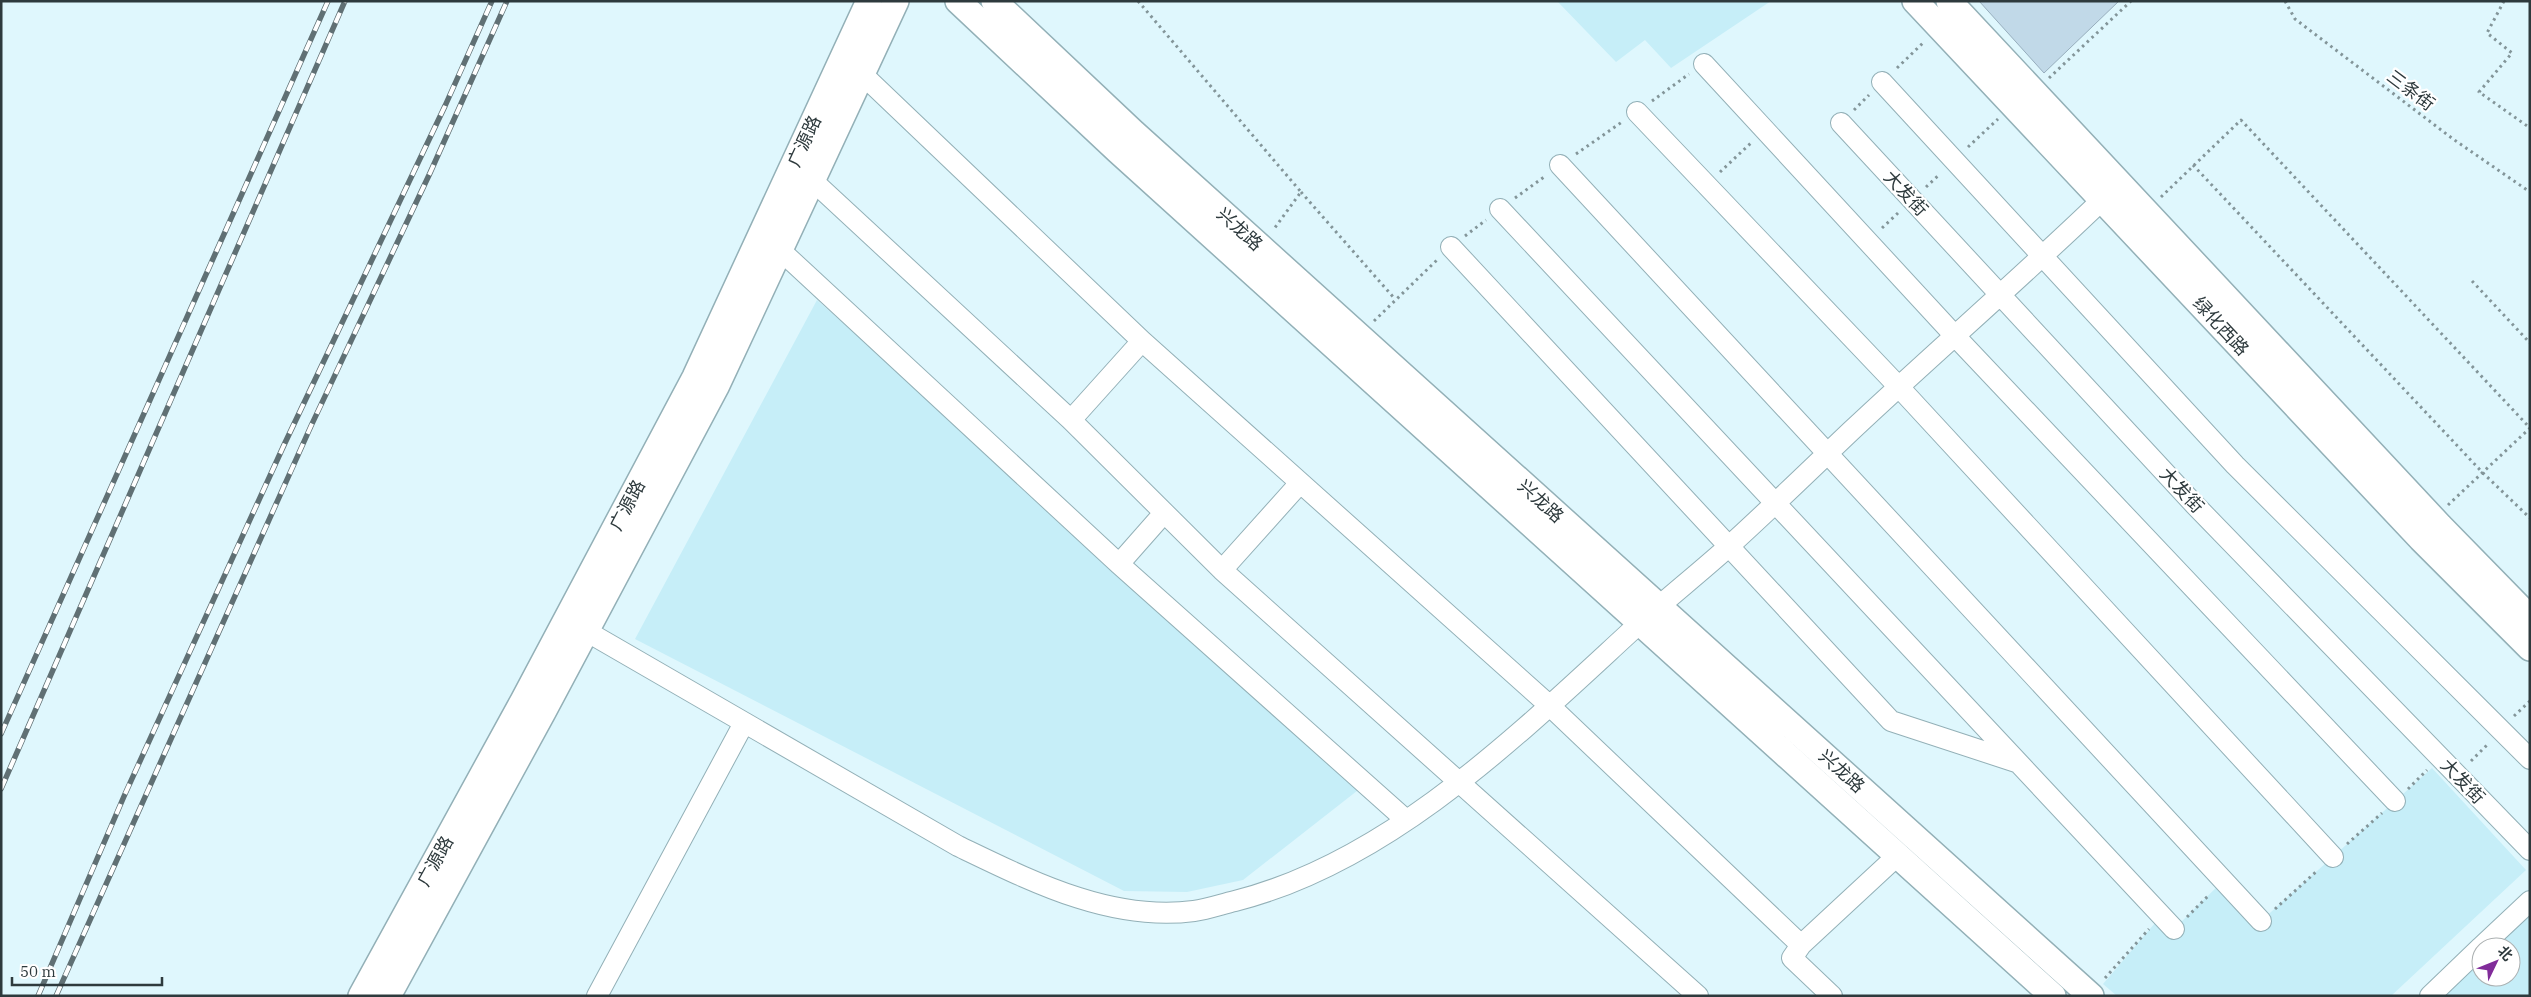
<svg xmlns="http://www.w3.org/2000/svg" width="2531" height="997" font-family="'IBM Plex Serif','Noto Sans SC',serif">
  <style>
    .built { fill: #c6eef8 }
    .building { fill: #c1d9e8; stroke: #97aebd }
    .lines { fill: none; stroke-linecap: round; stroke-linejoin: round }
    .minor-casing { stroke: #93b0b7; stroke-width: 22 }
    .major-casing { stroke: #93b0b7; stroke-width: 28 }
    .path { stroke: #839599; stroke-width: 3; stroke-dasharray: 2.5 4; stroke-linecap: butt }
    .minor { stroke: #fff; stroke-width: 20 }
    .major { stroke: #fff; stroke-width: 25 }
    .rail-casing { stroke: #607074; stroke-width: 5.5 }
    .rail { stroke: #fff; stroke-width: 4; stroke-dasharray: 11; stroke-linecap: butt }
    .labels { text-anchor: middle; dominant-baseline: central; stroke-width: 4.5; stroke-linejoin: round; paint-order: stroke }
    .street-label { font-size: 18px; fill: #2e3a3d; stroke: #fff }
  </style>
  <rect width="100%" height="100%" fill="#dff7fd"/>
  <!-- built -->
  <path class="built" d="M1557,1H1771L1671,68L1645,40L1616,62Z
    M817,300L1362,787L1243,880L1187,892L1124,891L635,639Z
    M2432,768L2526,870L2391,996H2117L2103,984L2161,916L2174,929L2224,880L2261,921Z
    M2530,914V996H2444L2481,960V977H2511V947H2495Z"/>
  <!-- building -->
  <path class="building" d="M1979,1H2119L2044,73Z"/>
  <g class="lines">
    <!-- minor casing -->
    <g class="minor-casing">
      <path id="minor" d="M1704,64L1955,336L2395,801
        M862,74L1142,341L1550,706L1801,945
        M1882,82L2235,465L2530,759
        M1637,112L1898,386L2333,857
        M1841,123L2194,504L2530,850
        M1560,165L2261,921
        M813,181L1071,420L1222,570L1698,996
        M1500,209L2174,929
        M1451,247L1891,721L2016,762
        M780,250L1119,564L1406,820
        M1071,420L1142,341
        M1119,564L1164,513
        M1222,570L1300,483
        M586,631L958,846C1031,881 1110,922 1194,911C1208,909 1222,904 1235,901C1393,861 1524,729 1641,622C1669,597 1699,573 1727,548C1769,510 1810,470 1851,431C1934,353 2020,279 2102,200
        M2481,947L2530,901
        M597,996L744,723
        M1832,996L1792,958L1801,945L1897,856
        M2430,996L2481,947"/>
    </g>
    <!-- major casing -->
    <g class="major-casing">
      <path id="major" d="M958,1L1118,151L2053,996
        M994,1L1134,133L2091,996
        M1915,1L2421,539L2530,648
        M1949,1L2440,526L2530,618
        M361,996L523,701L695,377L869,1
        M388,996L543,712L716,387L896,1"/>
    </g>
    <!-- path -->
    <path class="path" d="M1138,1L1301,192L1274,229
      M2285,1L2295,19L2453,139L2530,192
      M2504,1L2487,33L2512,53L2479,92L2530,128
      M1897,68L1925,41
      M2049,78L2131,1
      M1652,101L1689,74
      M1854,110L1869,95
      M1968,147L1998,119
      M1576,154L1622,122
      M2193,165L2482,472L2530,518
      M1720,172L1752,142
      M1926,187L1940,174
      M1301,192L1395,299
      M2161,197L2241,120L2530,428
      M1515,198L1544,177
      M1882,228L1898,213
      M1465,236L1486,220
      M2472,281L2530,343
      M1374,321L1438,259
      M2448,505L2530,428
      M2514,716L2530,701
      M2471,761L2488,744
      M2408,789L2427,770
      M2347,844L2382,813
      M2275,909L2318,870
      M2187,917L2209,895
      M2105,978L2149,929"/>
    <!-- minor -->
    <use href="#minor" class="minor"/>
    <!-- major -->
    <use href="#major" class="major"/>
    <!-- rail casing -->
    <g class="rail-casing">
      <path id="rail" d="M1,734L328,1
        M1,789L345,1
        M38,996L125,794L284,445L445,106L492,1
        M56,996L311,426L430,173L507,1"/>
    </g>
    <!-- rail -->
    <use href="#rail" class="rail"/>
  </g>
  <g class="labels">
    <!-- street labels -->
    <g class="street-label">
      <text transform="translate(2411 90) rotate(37)">三条街</text>
      <text transform="translate(804 141) rotate(-65)">广源路</text>
      <text transform="translate(1906 193) rotate(47)">大发街</text>
      <text transform="translate(1240 229) rotate(42)">兴龙路</text>
      <text transform="translate(2221 326) rotate(47)">绿化西路</text>
      <text transform="translate(2182 490) rotate(47)">大发街</text>
      <text transform="translate(1541 501) rotate(42)">兴龙路</text>
      <text transform="translate(627 505) rotate(-62)">广源路</text>
      <text transform="translate(1842 771) rotate(42)">兴龙路</text>
      <text transform="translate(2463 781) rotate(46)">大发街</text>
      <text transform="translate(435 861) rotate(-61)">广源路</text>
    </g>
  </g>
  <!-- border -->
  <rect width="2531" height="997" fill="none" stroke="#2e3a3d" stroke-width="5"/>
  <!-- north arrow -->
  <g transform="translate(2496 962) rotate(47)"><circle r="24" fill="#ffffff" stroke="#abb0b1"/>
  <path d="M0-4L9 19L0 12L-9 19Z" fill="#812c9a"/>
  <text y="-8" font-size="14" font-weight="bold" text-anchor="middle" fill="#2e3a3d">北</text>
  </g>
  <!-- scale -->
  <path d="M12 977v8h150v-8" fill="none" stroke="#2e3a3d" stroke-width="2.5"/>
  <text x="20" y="977" font-size="15" fill="#2e3a3d" stroke="#ffffff" stroke-width="4" paint-order="stroke">50 m</text>
</svg>
